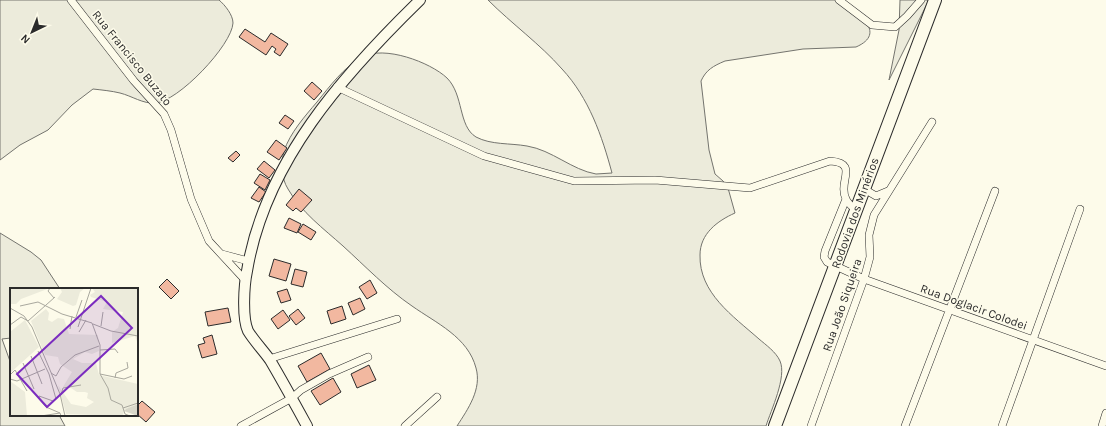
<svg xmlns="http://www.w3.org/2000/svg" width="1106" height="426" font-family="Karla,sans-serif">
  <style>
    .green { fill: #ecebdb; stroke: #74746e }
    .building { fill: #f2b8a0; stroke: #2b2b2b }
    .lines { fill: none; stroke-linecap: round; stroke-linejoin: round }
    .street-casing { stroke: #2b2b2b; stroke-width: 8 }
    .secondary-casing { stroke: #2b2b2b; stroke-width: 12 }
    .primary-casing { stroke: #2b2b2b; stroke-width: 14 }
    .street { stroke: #fdfbea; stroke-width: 7 }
    .secondary { stroke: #fdfbea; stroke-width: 10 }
    .primary { stroke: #fdfbea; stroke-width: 12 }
    .labels { text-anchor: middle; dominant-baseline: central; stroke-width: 3; stroke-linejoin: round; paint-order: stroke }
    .street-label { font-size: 12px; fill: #2b2b2b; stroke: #fdfbea }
    .inset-road { fill: none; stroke: #a9a89e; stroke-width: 1 }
    .view { fill: #7b2cbf; fill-opacity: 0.15; stroke: #7b2cbf; stroke-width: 2 }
    .inset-edge { fill: none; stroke: #2b2b2b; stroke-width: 2 }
  </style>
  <rect width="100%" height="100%" fill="#fdfbea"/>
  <!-- green -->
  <path class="green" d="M0,0H219C225,5 233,15 233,23C232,45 178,102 155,103C143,104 132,96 120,93C112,91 102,90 93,89L72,105L48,130L20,145L0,160Z
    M488,0H841C857,12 888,33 856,47L803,49L725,61C713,66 706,70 701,81L709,150L715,174L723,181L728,188L735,213C717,221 700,234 700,255C699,293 733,316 759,339C766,345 776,352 780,361C787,377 771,410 766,426H457C468,409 482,389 476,368C468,337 436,323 412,306C387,289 365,266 343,246C324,229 301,212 288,189C281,178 281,163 284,151C290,133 305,116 317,102C330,86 344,67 362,57C384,45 430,62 447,78C464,95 458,126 476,137C491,145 510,143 527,146C552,150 572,170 596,174C601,174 607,173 612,173C602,136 589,98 562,69C540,44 512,24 488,0Z
    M900,0H929L889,80L899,30Z
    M0,233L31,252L41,260L60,289H11V338L2,339L11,364V415H59L65,426H0Z"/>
  <!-- building -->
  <path class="building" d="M245,29L265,42L271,33L288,44L280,56L274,52L276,49L272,46L266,55L239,37Z
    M312,82L322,91L314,100L304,91Z
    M285,115L294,121L288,129L279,123Z
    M276,140L287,148L279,160L267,152Z
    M236,151L240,155L233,162L228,158Z
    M264,161L275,170L269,178L257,169Z
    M260,174L270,180L265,190L254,183Z
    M259,187L266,192L259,202L251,198Z
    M299,189L312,200L301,212L296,208L293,211L286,205Z
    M289,218L301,224L297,233L284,228Z
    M303,224L316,232L311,240L298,232Z
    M274,259L291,264L286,281L269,276Z
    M295,269L307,272L303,287L291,284Z
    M167,279L179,291L171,299L159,287Z
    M370,280L377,293L367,299L359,287Z
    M287,289L291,300L281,303L277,292Z
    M360,298L365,309L353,315L348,303Z
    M342,306L346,319L331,324L327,311Z
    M228,308L231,322L208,326L205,312Z
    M298,309L305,318L296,325L289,316Z
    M283,310L290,320L278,329L271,319Z
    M212,335L217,354L202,358L198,345L205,343L203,338Z
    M321,353L330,369L307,382L298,366Z
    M369,365L376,380L357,388L351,374Z
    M333,378L341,392L320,405L311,391Z
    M142,401L155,412L146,422L137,414V406Z"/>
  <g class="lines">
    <!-- street casing -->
    <g class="street-casing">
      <path id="street" d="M71,0L134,81L164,114L171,130L191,199L209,241L245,280
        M839,0L872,25L895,27L907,16L921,0
        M337,87L484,156L574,181L655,180L750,188L830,161C860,163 837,182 846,199C848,204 853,207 857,211
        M864,189L876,196L888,191
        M846,199L825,251L824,257L827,262L864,279L1106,366
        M222,254L248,261
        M269,359L397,319
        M241,426L292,398L301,390L329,374L368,357
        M405,426L437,397
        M811,426L864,279L870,257L869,235L874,215L932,122
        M905,426L995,191
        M1002,426L1080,209
        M1102,426L1106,413"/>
    </g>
    <!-- secondary casing -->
    <g class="secondary-casing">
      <path id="secondary" d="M307,426C295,404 283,382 270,360C263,350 254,341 248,331C242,318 244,285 247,271C265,162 343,75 420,0"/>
    </g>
    <!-- primary casing -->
    <g class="primary-casing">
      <path id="primary" d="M775,426L935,0"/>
    </g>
    <!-- street -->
    <use href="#street" class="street"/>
    <!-- secondary -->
    <use href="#secondary" class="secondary"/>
    <!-- primary -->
    <use href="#primary" class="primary"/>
  </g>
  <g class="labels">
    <!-- street labels -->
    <g class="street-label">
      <text transform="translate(132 58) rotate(51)">Rua Francisco Buzato</text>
      <text transform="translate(855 213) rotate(-70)">Rodovia dos Minérios</text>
      <text transform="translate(842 305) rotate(-71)">Rua João Siqueira</text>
      <text transform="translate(974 307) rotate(20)">Rua Doglacir Colodei</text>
    </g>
  </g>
  <!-- overview -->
  <g transform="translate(10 288)">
    <rect width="128" height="128" fill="#fdfbea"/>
    <path d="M0,0H40L11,11L6,16H0ZM50,0H75L70,4L66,17L63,18L47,11L52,4ZM82,0H128V56L125,48L102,55V44L108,40L113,24L93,21L97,14L81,9L80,7L85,4ZM36,21L39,25L38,32L42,34L48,30L54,31L59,46L88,47L89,63L82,66L75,64L63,71L72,75H86L89,87L128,96V116L115,122L112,128L56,126L48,97L61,116L76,119L84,114L77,110L78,105L75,104H67L61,100L53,99L62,84L50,76L48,69L35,67L21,33ZM15,32L29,59L0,85V44ZM0,93L15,104L17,128H0Z" fill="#ecebdb"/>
    <path d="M128,116V128L114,123L116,121Z" fill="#d8d7c9"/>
    <path class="inset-road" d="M40,0L38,3L44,10M10,18L28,14L52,26L82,35L90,57V86L98,100L101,112L112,117L115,126L120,128M0,20L14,28L22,39L50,106L55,128M66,29L72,12M83,36L101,43L128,48M0,37L11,29L18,33L45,9M91,38L93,24M68,39L81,0M60,41L62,28M69,44L76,32M90,62L105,61L108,65M28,63L39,86L46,111L43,113L29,108V111L36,119L50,125M21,68L32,96M13,75L24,101M41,85L46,88L51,79L65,67L89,58M90,86L114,91L122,88M0,87L5,82L17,103M105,90L106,85L118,80L117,74M0,91L7,93L35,81M51,107L53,100L71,97M113,120L128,115M31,128L50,125L51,128"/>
    <path class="view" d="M91,8L122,40L37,119L7,86Z"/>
    <rect width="128" height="128" class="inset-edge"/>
  </g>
  <!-- north arrow -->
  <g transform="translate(32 32) rotate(223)" stroke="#fdfbea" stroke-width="3" paint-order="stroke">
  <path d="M0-3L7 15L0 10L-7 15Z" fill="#2b2b2b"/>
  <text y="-6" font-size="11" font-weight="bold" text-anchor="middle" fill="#2b2b2b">N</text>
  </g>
</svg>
